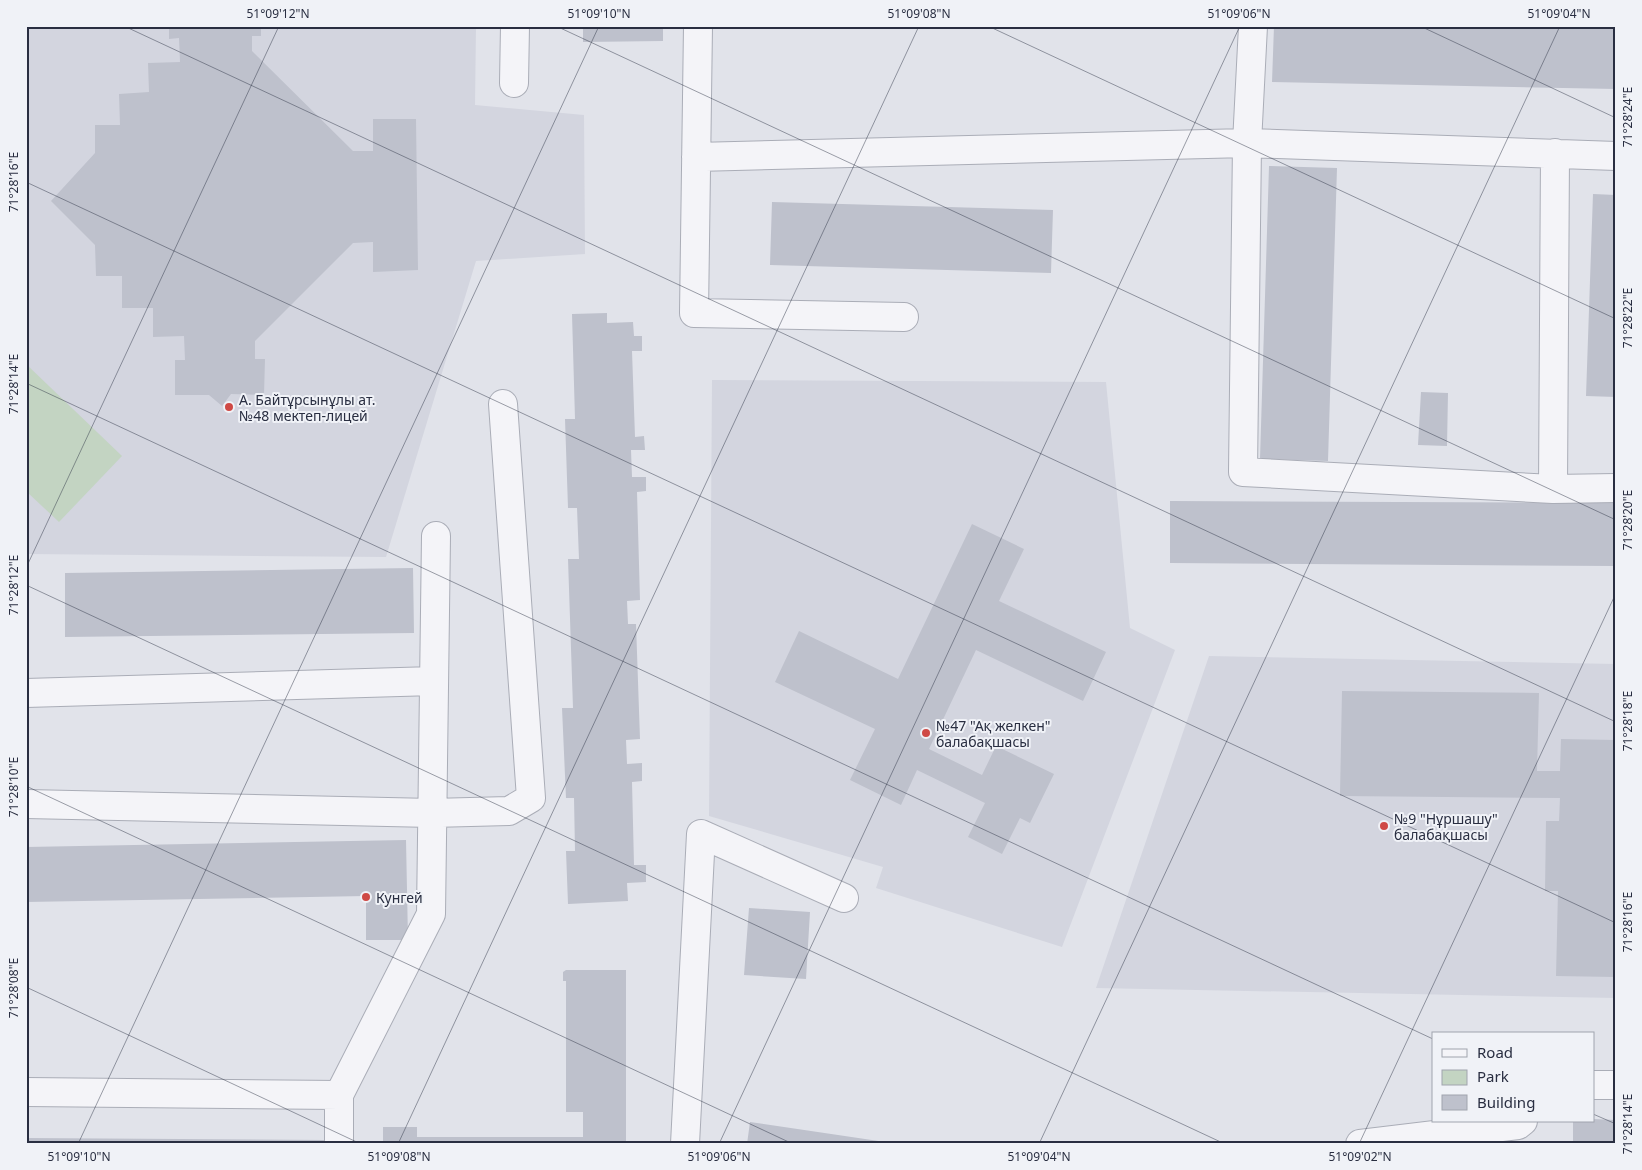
<svg xmlns="http://www.w3.org/2000/svg" width="1642" height="1170" font-family="'Noto Sans',sans-serif">
  <style>
    .built { fill: #d3d5df }
    .green { fill: #c3d4c2 }
    .building { fill: #bec1cc }
    .lines { fill: none; stroke-linecap: round; stroke-linejoin: round }
    .minor-casing { stroke: #aaadb7; stroke-width: 30 }
    .minor { stroke: #f4f4f8; stroke-width: 28 }
    .ticks { fill: none; stroke: #292e41; stroke-width: 1; stroke-opacity: 0.45 }
    .poi-dot { fill: #cf4945; stroke: #f0f2f7; stroke-width: 2 }
    .labels { text-anchor: middle; dominant-baseline: central; stroke-width: 4; stroke-linejoin: round; paint-order: stroke }
    .poi-label { font-size: 14px; fill: #292e41; stroke: #f0f2f7; text-anchor: start }
    .neatline { fill: none; stroke: #292e41; stroke-width: 2 }
    .ticks-label { font-size: 12px; text-anchor: middle; fill: #292e41 }
  </style>
  <rect width="100%" height="100%" fill="#e1e3ea"/>
  <!-- built -->
  <path class="built" d="M26,26H476L475,105L584,115L585,254L476,261L386,557L26,554Z
    M712,380L1106,382L1130,628L1175,650L1062,947L876,888L883,867L709,816Z
    M1209,656L1616,664V998L1096,988Z"/>
  <!-- green -->
  <path class="green" d="M26,364L122,456L59,522L26,491Z"/>
  <!-- building -->
  <path class="building" d="M169,26H261V36H252V51L353,151H373V119H416L418,270L373,272V242L353,243L255,341V359H265L264,395L231,394L222,406L209,395H175V360H185L184,336L153,337V308H122V276H96L95,245L51,201L95,153V125H120L119,94L149,92L148,63L180,62L179,38L169,39Z
    M583,26H663V41L583,42Z
    M1274,26H1616V89L1272,82Z
    M1269,166L1337,168L1328,461L1260,459Z
    M1593,194L1616,195V397L1586,396Z
    M772,202L1053,210L1051,273L770,265Z
    M607,313V323L633,322L634,336H642V351H632L635,437L644,436L645,450H631L632,477H646V491L637,492L640,600L627,601L628,624H636L640,739L626,740L627,764L642,763V781L632,782L634,865H646V882L627,883L628,901L568,904L566,851H575L574,798H566L562,708H573L568,559H579L577,508H568L565,419H575L572,314Z
    M1421,392L1448,393L1447,446L1418,445Z
    M1170,501L1616,503V566L1170,563Z
    M972,524L1024,549L999,601L1106,652L1083,701L976,650L929,749L982,775L996,746L1054,774L1030,823L1020,818L1002,854L968,837L985,803L917,770L901,805L850,780L875,729L775,682L799,631L898,679Z
    M413,568L414,633L65,637V573Z
    M1342,691L1539,693L1537,771H1560L1561,739L1616,740L1615,977L1556,976L1558,891H1545L1546,821H1559L1560,798L1340,796Z
    M406,840L408,940H366V896L26,902V847Z
    M749,908L810,912L806,979L744,975Z
    M566,970H626V1144H383V1127H417V1137H583V1112H566V981H563V972Z
    M1593,1119L1616,1120V1144H1573V1121H1593Z
    M750,1122L892,1143V1144H747Z
    M26,1138L325,1140V1144H26Z"/>
  <g class="lines">
    <!-- minor casing -->
    <g class="minor-casing">
      <path id="minor" d="M698,26L694,313L904,317
        M1253,26L1247,143L1243,472L1553,489L1616,488
        M514,83L515,26
        M696,157L1247,143L1616,156
        M1553,489L1555,153
        M26,693L434,681
        M26,804L432,813L509,811L531,798L503,404
        M1593,1085H1616
        M26,1092L339,1095
        M339,1144V1095L431,914L436,536
        M685,1144L701,834L844,898
        M1360,1144L1518,1125L1523,1121"/>
    </g>
    <!-- minor -->
    <use href="#minor" class="minor"/>
  </g>
  <!-- ticks -->
  <path class="ticks" d="M124,26L1616,722M556,26L1616,520M988,26L1616,319M1420,26L1616,118M26,182L1616,923M26,383L1433,1039M26,568L279,26M26,585L1225,1144M26,786L793,1144M26,987L361,1144M1593,1114L1616,1124M78,1144L599,26M398,1144L919,26M719,1144L1240,26M1039,1144L1560,26M1359,1144L1616,593"/>
  <!-- markers -->
  <g class="poi-dot">
    <circle cx="229" cy="407" r="5"/>
    <circle cx="926" cy="733" r="5"/>
    <circle cx="1384" cy="826" r="5"/>
    <circle cx="366" cy="897" r="5"/>
  </g>
  <g class="labels">
    <!-- poi labels -->
    <g class="poi-label">
      <text x="239" y="399">А. Байтұрсынұлы ат.<tspan x="239" dy="16">№48 мектеп-лицей</tspan></text>
      <text x="936" y="725">№47 "Ақ желкен"<tspan x="936" dy="16">балабақшасы</tspan></text>
      <text x="1394" y="818">№9 "Нұршашу"<tspan x="1394" dy="16">балабақшасы</tspan></text>
      <text x="376" y="897">Кунгей</text>
    </g>
  </g>
  <!-- border -->
  <rect width="1642" height="1170" fill="none" stroke="#f0f2f7" stroke-width="55"/>
  <!-- legend -->
  <rect x="1432" y="1032" width="162" height="90" fill="#f0f2f7" stroke="#a0a4ae"/>
  <rect x="1442" y="1049" width="25" height="8" fill="#f4f4f8" stroke="#a0a4ae"/>
  <text x="1477" y="1058" font-size="15" fill="#292e41">Road</text>
  <rect x="1442" y="1070" width="25" height="15" fill="#c3d4c2" stroke="#a0a4ae"/>
  <text x="1477" y="1082" font-size="15" fill="#292e41">Park</text>
  <rect x="1442" y="1095" width="25" height="15" fill="#bec1cc" stroke="#a0a4ae"/>
  <text x="1477" y="1108" font-size="15" fill="#292e41">Building</text>
  <rect x="28" y="28" width="1586" height="1114" class="neatline"/>
  <g class="ticks-label">
    <text x="278" y="18">51°09'12"N</text>
    <text x="599" y="18">51°09'10"N</text>
    <text x="919" y="18">51°09'08"N</text>
    <text x="1239" y="18">51°09'06"N</text>
    <text x="1559" y="18">51°09'04"N</text>
    <text transform="translate(1628 117) rotate(-90)" y="4">71°28'24"E</text>
    <text transform="translate(14 182) rotate(-90)" y="4">71°28'16"E</text>
    <text transform="translate(1628 318) rotate(-90)" y="4">71°28'22"E</text>
    <text transform="translate(14 384) rotate(-90)" y="4">71°28'14"E</text>
    <text transform="translate(1628 520) rotate(-90)" y="4">71°28'20"E</text>
    <text transform="translate(14 585) rotate(-90)" y="4">71°28'12"E</text>
    <text transform="translate(1628 721) rotate(-90)" y="4">71°28'18"E</text>
    <text transform="translate(14 787) rotate(-90)" y="4">71°28'10"E</text>
    <text transform="translate(1628 922) rotate(-90)" y="4">71°28'16"E</text>
    <text transform="translate(14 988) rotate(-90)" y="4">71°28'08"E</text>
    <text transform="translate(1628 1124) rotate(-90)" y="4">71°28'14"E</text>
    <text x="79" y="1161">51°09'10"N</text>
    <text x="399" y="1161">51°09'08"N</text>
    <text x="719" y="1161">51°09'06"N</text>
    <text x="1039" y="1161">51°09'04"N</text>
    <text x="1360" y="1161">51°09'02"N</text>
  </g>
</svg>
